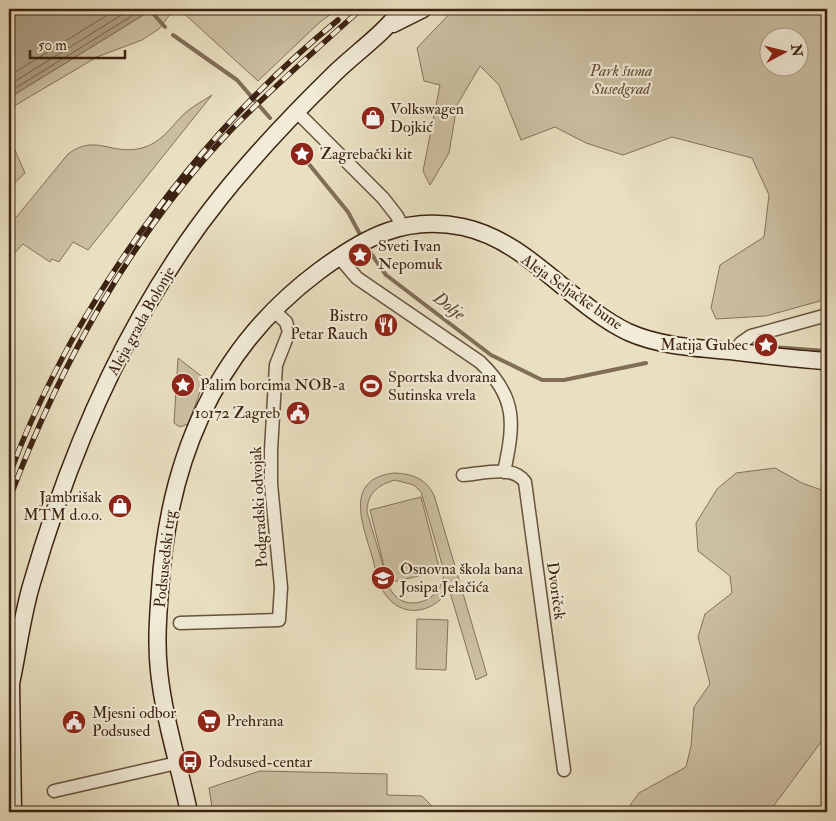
<svg xmlns="http://www.w3.org/2000/svg" width="836" height="821" font-family="'IM FELL Double Pica',serif">
  <style>
    .green { fill: #ccc0a3; stroke: #84725a; fill-rule: evenodd }
    .water { fill: #afa085; stroke: #816e57 }
    .lines { fill: none; stroke-linecap: round; stroke-linejoin: round }
    .shore { stroke: #76624b; stroke-width: 1 }
    .stream { stroke: #816e57; stroke-width: 4 }
    .street-casing { stroke: #68523d; stroke-width: 15 }
    .secondary-casing { stroke: #3d2311; stroke-width: 19 }
    .street { stroke: #f1ebd7; stroke-width: 12 }
    .secondary { stroke: #f1ebd7; stroke-width: 16 }
    .rail-casing { stroke: #3d2311; stroke-width: 5.5 }
    .rail { stroke: #f1ebd7; stroke-width: 4; stroke-dasharray: 11; stroke-linecap: butt }
    .labels { text-anchor: middle; dominant-baseline: central; stroke-width: 4.5; stroke-linejoin: round; paint-order: stroke }
    .park-label { font-size: 16px; font-style: italic; fill: #614a36; stroke: #f1ebd7 }
    .poi-label { font-size: 16px; fill: #3d2311; stroke: #f1ebd7; text-anchor: start }
    .street-label { font-size: 16px; fill: #3d2311; stroke: #f1ebd7 }
    .water-label { font-size: 18px; font-style: italic; fill: #5f4834; stroke: #f1ebd7 }
  </style>
  <rect width="100%" height="100%" fill="#e9e0c1"/>
  <filter id="stains"><feTurbulence type="fractalNoise" baseFrequency=".004" numOctaves="4"/><feColorMatrix values="0 0 0 0 .2 0 0 0 0 .09 0 0 0 0 .02 0 0 0 .5 -.17"/></filter>
  <radialGradient id="worn" r=".72"><stop offset=".6" stop-color="#630" stop-opacity="0"/><stop offset="1" stop-color="#630" stop-opacity=".3"/></radialGradient>
  <!-- green -->
  <path class="green" d="M153,9H174L159,29L142,40L97,57L9,109V98Z
    M179,9H338L320,22L258,81Z
    M454,9H827V299L766,316L716,319L711,308L720,265L764,237L769,195L752,158L672,137L623,155L586,143L555,127L521,140L499,85L480,66L457,105L449,153L430,185L423,171L440,85L424,81L417,48ZM768,38H798V68H768Z
    M212,95L88,250L73,242L59,262L52,259L50,262L23,244L9,259V226L68,154C96,133 111,156 142,148C161,143 170,128 183,115C191,107 203,101 212,95Z
    M9,137L25,173L9,188Z
    M178,358L205,379L188,424L180,427L174,423Z
    M775,468L802,483L827,492V734L769,812H625L639,793L686,767L691,746L694,707L710,684L698,637L705,614L732,593L730,576L698,551L696,523L717,489L736,473Z
    M394,473C413,474 425,478 434,495L487,675L476,680L449,589C437,610 407,620 388,598C378,587 376,570 372,556C362,523 344,479 394,473ZM395,480L414,485L421,492L444,571C444,604 398,617 388,583L440,571L421,497L370,510L388,582L367,512C367,493 378,485 395,480Z
    M417,619L448,620L446,670L416,669Z
    M260,771L387,774V795L422,796L438,812H219L218,806L212,807L209,788Z"/>
  <!-- water -->
  <path class="water" d="M9,9H153L9,98Z"/>
  <g class="lines">
    <!-- shore -->
    <path class="shore" d="M9,76L117,9
      M9,85L131,9
      M9,92L143,9"/>
    <!-- stream -->
    <path class="stream" d="M149,9L165,27
      M173,35L237,80L270,118
      M295,147L348,212L362,238
      M366,246L386,275L491,355L542,380H564L646,363
      M772,347L827,351"/>
    <!-- street casing -->
    <g class="street-casing">
      <path id="street" d="M297,112L383,198L397,216L402,226
        M339,257L357,278L480,362C518,398 514,425 504,472
        M734,352L741,343L751,336L827,315
        M463,475C482,474 513,464 525,482L564,770
        M180,623L279,620L281,587L271,484V450L276,365L289,332L286,322L273,310
        M54,791L177,763"/>
    </g>
    <!-- secondary casing -->
    <g class="secondary-casing">
      <path id="secondary" d="M393,24L423,9
        M11,683L13,812
        M9,693C17,658 21,621 31,586C71,447 129,312 220,198C255,154 295,112 335,73C358,51 383,34 402,9
        M189,812C179,765 164,719 159,671C156,644 158,617 160,590C168,462 213,350 319,271C365,237 405,215 463,227C528,241 570,304 628,332C659,346 696,348 730,351C762,355 795,359 827,361"/>
    </g>
    <!-- street -->
    <use href="#street" class="street"/>
    <!-- secondary -->
    <use href="#secondary" class="secondary"/>
    <!-- rail casing -->
    <g class="rail-casing">
      <path id="rail" d="M9,477C25,430 48,384 72,340C141,218 229,109 338,20
        M9,500C59,366 132,234 231,130C272,88 317,49 361,9"/>
    </g>
    <!-- rail -->
    <use href="#rail" class="rail"/>
  </g>
  <!-- icons -->
  <defs>
    <g id="shop-disc" transform="scale(1.25)"><circle r="9.5" fill="#8f2418" stroke="#f1ebd7"/><path d="M-5-2.5h2.3a2.7 3.5 0 0 1 5.4 0H5L5.5 6h-11ZM-1.5-2.5h3a1.5 2.3 0 0 0-3 0Z" fill="#fff"/></g>
    <g id="sight-disc" transform="scale(1.25)"><circle r="9.5" fill="#8f2418" stroke="#f1ebd7"/><path d="M0-6L1.8-2.2L6-1.7L2.9 1.2L3.7 5.4L0 3.3L-3.7 5.4L-2.9 1.2L-6-1.7L-1.8-2.2Z" fill="#fff"/></g>
    <g id="restaurant-disc" transform="scale(1.25)"><circle r="9.5" fill="#8f2418" stroke="#f1ebd7"/><path d="M-5-6h1v4h1v-4h1v4h1v-4h1v5L-1.5 .5V6h-2V.5L-5-1ZM5-6V6H3V1.5H1.5Q1.5-4 5-6Z" fill="#fff"/></g>
    <g id="stadium-disc" transform="scale(1.25)"><circle r="9.5" fill="#8f2418" stroke="#f1ebd7"/><path d="M0-5a6.5 5 0 1 0 0 10a6.5 5 0 1 0 0-10ZM-3.5-1.8h7v3.6h-7Z" fill="#fff"/></g>
    <g id="civic-disc" transform="scale(1.25)"><circle r="9.5" fill="#8f2418" stroke="#f1ebd7"/><path d="M-.6-6.5H3V-4.5H.6V-3L4-1V1h2V6H-6V1h2V-1L-.6-3ZM-1.2 2.5V6h2.4V2.5Z" fill="#fff"/></g>
    <g id="school-disc" transform="scale(1.25)"><circle r="9.5" fill="#8f2418" stroke="#f1ebd7"/><path d="M0-5L7-2L0 1L-7-2ZM-4 1L0 2.5L4 1V4Q0 6-4 4Z" fill="#fff"/></g>
    <g id="supermarket-disc" transform="scale(1.25)"><circle r="9.5" fill="#8f2418" stroke="#f1ebd7"/><path d="M-6-5.5h2.5l.6 2H6L4.5 2H-2.5L-4.4-4H-6ZM-1.5 3.2a1.3 1.3 0 1 0 .1 0ZM3 3.2a1.3 1.3 0 1 0 .1 0Z" fill="#fff"/></g>
    <g id="bus-disc" transform="scale(1.25)"><circle r="9.5" fill="#8f2418" stroke="#f1ebd7"/><path d="M-5-6H5V4H4V6H2V4H-2V6H-4V4H-5ZM-3.5-4V0h7V-4ZM-3.5 1.2v1.5H-2V1.2ZM2 1.2v1.5H3.5V1.2Z" fill="#fff"/></g>
  </defs>
  <g fill-rule="evenodd">
    <use href="#shop-disc" x="373" y="118"/>
    <use href="#sight-disc" x="302" y="154"/>
    <use href="#sight-disc" x="360" y="255"/>
    <use href="#restaurant-disc" x="386" y="325"/>
    <use href="#sight-disc" x="766" y="345"/>
    <use href="#sight-disc" x="183" y="385"/>
    <use href="#stadium-disc" x="371" y="386"/>
    <use href="#civic-disc" x="298" y="413"/>
    <use href="#shop-disc" x="120" y="506"/>
    <use href="#school-disc" x="383" y="578"/>
    <use href="#supermarket-disc" x="209" y="721"/>
    <use href="#civic-disc" x="74" y="722"/>
    <use href="#bus-disc" x="190" y="762"/>
  </g>
  <g class="labels">
    <!-- park labels -->
    <g class="park-label">
      <text x="621" y="71">Park šuma<tspan x="621" dy="18">Susedgrad</tspan></text>
    </g>
    <!-- poi labels -->
    <g class="poi-label">
      <text x="390" y="109">Volkswagen<tspan x="390" dy="18">Dojkić</tspan></text>
      <text x="320" y="154">Zagrebački kit</text>
      <text x="378" y="246">Sveti Ivan<tspan x="378" dy="18">Nepomuk</tspan></text>
      <text x="368" y="316" text-anchor="end">Bistro<tspan x="368" dy="18">Petar Rauch</tspan></text>
      <text x="748" y="345" text-anchor="end">Matija Gubec</text>
      <text x="388" y="377">Sportska dvorana<tspan x="388" dy="18">Sutinska vrela</tspan></text>
      <text x="200" y="385">Palim borcima NOB-a</text>
      <text x="280" y="413" text-anchor="end">10172 Zagreb</text>
      <text x="102" y="497" text-anchor="end">Jambrišak<tspan x="102" dy="18">MTM d.o.o.</tspan></text>
      <text x="400" y="569">Osnovna škola bana<tspan x="400" dy="18">Josipa Jelačića</tspan></text>
      <text x="92" y="713">Mjesni odbor<tspan x="92" dy="18">Podsused</tspan></text>
      <text x="226" y="721">Prehrana</text>
      <text x="208" y="762">Podsused-centar</text>
    </g>
    <!-- street labels -->
    <g class="street-label">
      <text transform="translate(572 292) rotate(35)">Aleja Seljačke bune</text>
      <text transform="translate(141 321) rotate(-61)">Aleja grada Bolonje</text>
      <text transform="translate(259 507) rotate(-93)">Podgradski odvojak</text>
      <text transform="translate(165 559) rotate(-84)">Podsusedski trg</text>
      <text transform="translate(556 591) rotate(82)">Dvoriček</text>
    </g>
    <!-- water labels -->
    <g class="water-label">
      <text transform="translate(449 306) rotate(37)">Dolje</text>
    </g>
  </g>
  <!-- margin -->
  <rect width="836" height="821" fill="none" stroke="#e9e0c1" stroke-width="30"/>
  <rect x="10" y="10" width="816" height="801" fill="none" stroke="#3d2311" stroke-width="2.5"/>
  <rect x="15" y="15" width="806" height="791" fill="none" stroke="#3d2311"/>
  <!-- north arrow -->
  <g transform="translate(784 52) rotate(83)"><circle r="24" fill="#f1ebd7" stroke="#a99b88"/>
  <path d="M0-4L9 19L0 12L-9 19Z" fill="#8f2418"/>
  <text y="-8" font-size="14" font-weight="bold" text-anchor="middle" fill="#3d2311">N</text>
  </g>
  <!-- scale -->
  <path d="M30 50v8h95v-8" fill="none" stroke="#3d2311" stroke-width="2.5"/>
  <text x="38" y="50" font-size="15" fill="#3d2311" stroke="#f1ebd7" stroke-width="4" paint-order="stroke">50 m</text>
  <rect width="100%" height="100%" filter="url(#stains)"/>
  <rect width="100%" height="100%" fill="url(#worn)"/>
</svg>
